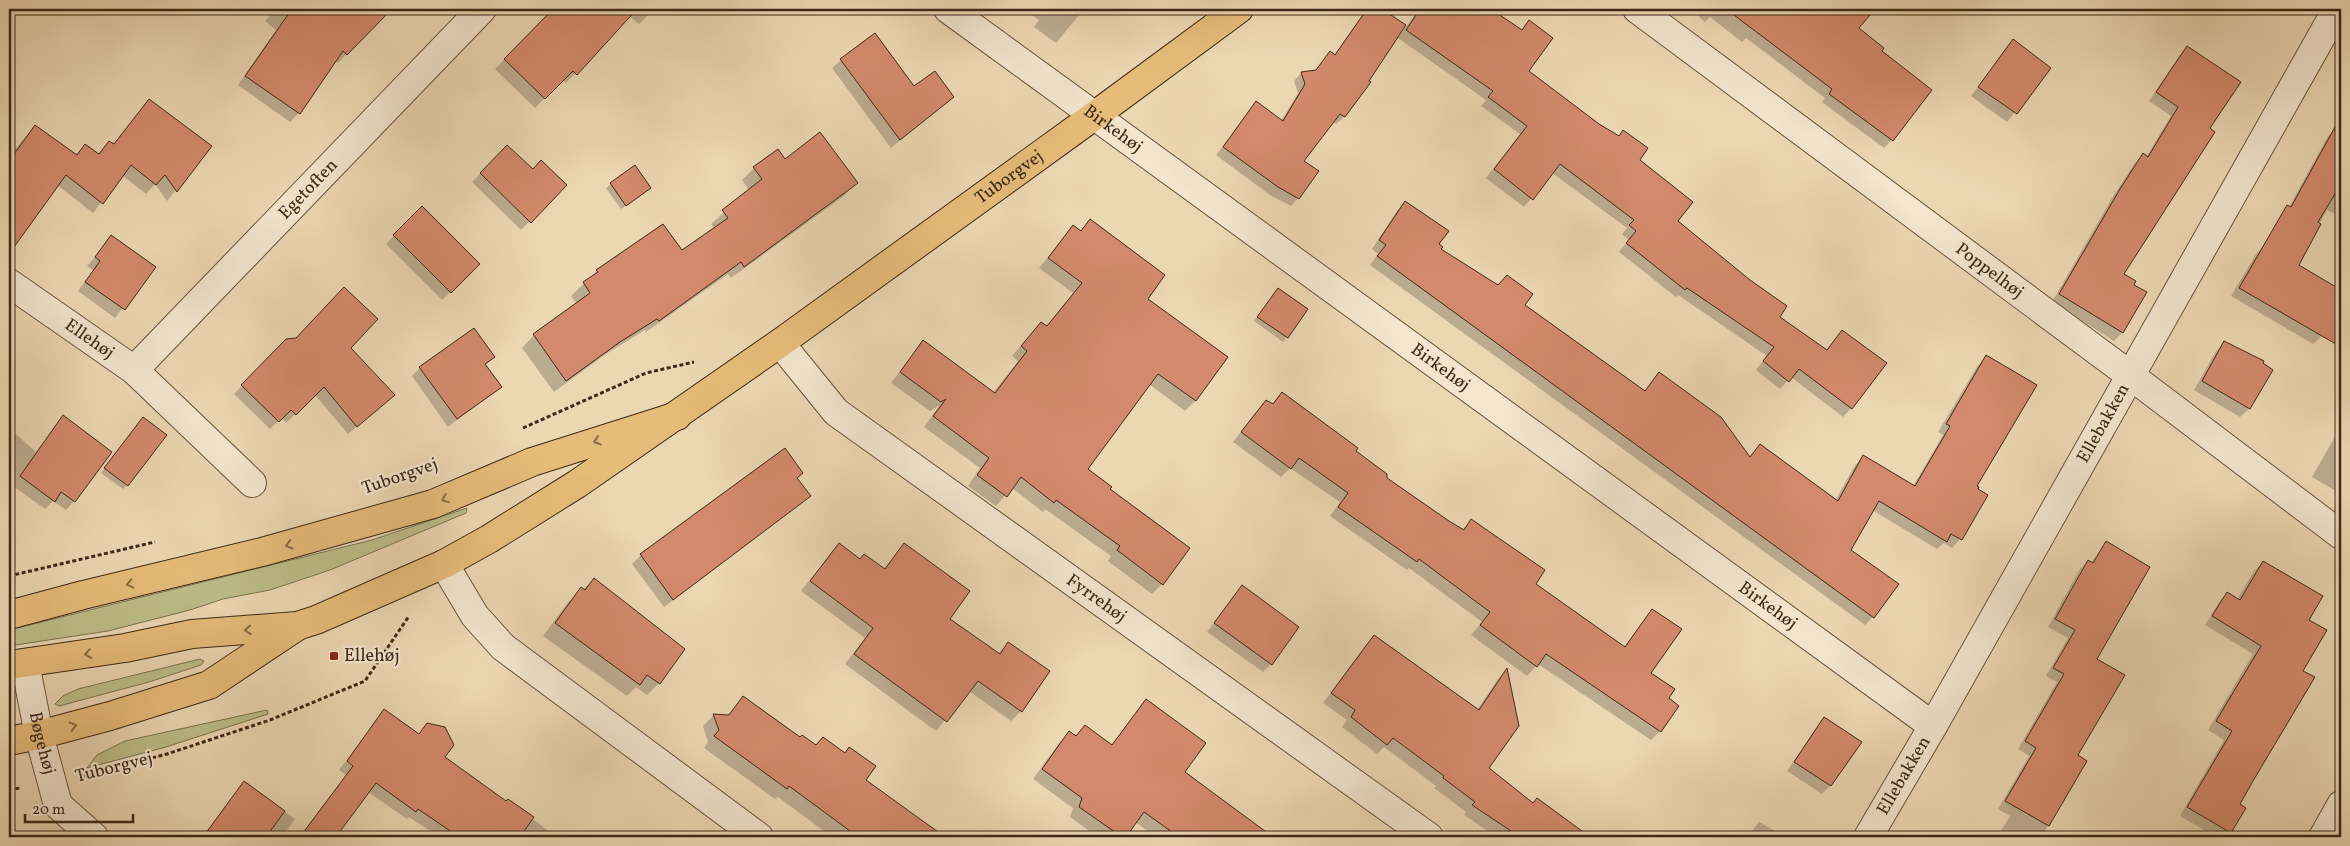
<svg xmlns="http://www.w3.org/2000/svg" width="2350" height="846" font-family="Vollkorn,serif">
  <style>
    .green { fill: #bdbd89; stroke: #7c7350 }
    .shadow { fill: #0003 }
    .building { fill: #d3896d; stroke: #3c2916 }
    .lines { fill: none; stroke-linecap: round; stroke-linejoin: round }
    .street-casing { stroke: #68543d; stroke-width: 30 }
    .primary-casing { stroke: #3c2916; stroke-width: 30 }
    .highway-casing { stroke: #3c2916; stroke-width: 30 }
    .path { stroke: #3c2916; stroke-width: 3; stroke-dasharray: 4 2.5; stroke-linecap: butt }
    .street { stroke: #f3e5ce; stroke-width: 28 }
    .primary { stroke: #e6bc7a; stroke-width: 28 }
    .highway { stroke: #e6bc7a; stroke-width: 28 }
    .oneway { stroke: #886b43 }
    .poi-dot { fill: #8f2418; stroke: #f3e5ce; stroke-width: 2 }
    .labels { text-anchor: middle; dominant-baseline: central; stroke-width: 4.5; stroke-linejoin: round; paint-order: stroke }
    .street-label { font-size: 18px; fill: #3c2916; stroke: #f3e5ce }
    .poi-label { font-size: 18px; fill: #3c2916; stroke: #f3e5ce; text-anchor: start }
  </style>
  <rect width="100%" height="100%" fill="#ecd7b3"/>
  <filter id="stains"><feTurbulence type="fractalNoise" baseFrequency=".004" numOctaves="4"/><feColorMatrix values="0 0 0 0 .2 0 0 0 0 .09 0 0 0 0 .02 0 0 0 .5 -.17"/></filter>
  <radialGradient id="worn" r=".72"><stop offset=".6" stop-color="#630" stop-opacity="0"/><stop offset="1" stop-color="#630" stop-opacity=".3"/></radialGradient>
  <!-- green -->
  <path class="green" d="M467,508L466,513L330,570L270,590L223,599L190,610L108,631L9,646V630L372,540Z
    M200,659L204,661L201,665L149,682L59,706L55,704L63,696L78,689Z
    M267,710L268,714L166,747L87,768L97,755L125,741Z"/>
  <!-- shadow -->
  <path class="shadow" d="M277,9H383L374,18L378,21L338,63L335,60L299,113L290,122L238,85L276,30L265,21Z
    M555,9H654L639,24L629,16L566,83L563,80L535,108L495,69Z
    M1024,9H1084L1056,43L1034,27L1039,20Z
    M1367,9H1379L1404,25L1368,81L1369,82L1344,117L1336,124L1332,121L1302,161L1298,198L1291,206L1270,195L1216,155L1256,103L1281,121L1298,93L1294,81L1301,73L1314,72L1330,53L1334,55Z
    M1419,9H1489L1521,31L1529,22L1527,71L1638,160L1676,222L1778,317L1825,351L1842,332L1851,408L1843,417L1791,377L1780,389L1756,370L1767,356L1678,295L1676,297L1619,252L1629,240L1622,234L1627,228L1552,173L1524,207L1486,178L1520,134L1481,106L1486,100L1398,38Z
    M1690,9H1857L1867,16L1857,29L1880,52L1892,140L1884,148L1822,102L1825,98L1746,38L1742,42L1710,17L1705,22Z
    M2013,41L2049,68L2007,122L1971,96Z
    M2188,48L2209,128L2123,275L2132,285L2146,293L2122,333L2114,341L2052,302L2112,198L2135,163L2143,155L2146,157L2171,116L2149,101L2179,56Z
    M841,60L914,88L952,97L891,148L832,68Z
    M149,101L210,146L167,201L155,184L146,194L122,175L93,213L57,185L15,240L9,236V143L16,148L35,126L75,155L85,145L97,155L109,142L113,145Z
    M2335,129L2341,132V217L2327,210L2316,230L2278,227L2328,136Z
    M507,146L532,170L565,185L521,230L472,182Z
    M785,160L856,183L844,196L731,278L728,274L646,332L645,330L606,354L554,392L522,348L534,335L577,304L571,296L597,271L663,225L682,252L715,229L711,224L749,190L742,180L754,168Z
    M634,167L645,192L621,209L606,188Z
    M1405,202L1439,250L1524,305L1644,392L1659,374L1749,457L1760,446L1835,501L1855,465L1864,457L1913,486L1943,435L1938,432L1978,365L1987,357L1975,486L1976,489L1986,495L1960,539L1952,548L1944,543L1937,549L1872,510L1850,550L1873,617L1865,625L1370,265L1378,254L1372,249L1397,211Z
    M422,208L478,264L442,300L386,244Z
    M1090,221L1146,300L1226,358L1195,401L1185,411L1149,384L1086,469L1109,490L1162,584L1152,594L1108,561L1111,556L1045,509L1043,512L1012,488L996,506L968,486L980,468L924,427L940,405L930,411L891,383L923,342L993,393L1018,361L1012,356L1041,323L1046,327L1073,293L1039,268L1073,227L1079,232Z
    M112,237L154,267L115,318L78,291L93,270L87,266Z
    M2264,246L2341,291V302L2322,336L2313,344L2231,296L2256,254Z
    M1275,293L1307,309L1283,342L1254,321Z
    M296,339L349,348L385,403L348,434L315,395L286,423L282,418L270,429L234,394L286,340Z
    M2225,342L2271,370L2249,409L2240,417L2194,390L2216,351Z
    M493,357L485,366L500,387L448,427L412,376L420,368Z
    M1282,394L1386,478L1462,530L1472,520L1534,584L1624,647L1652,610L1649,673L1668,698L1678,706L1660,731L1651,740L1538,664L1527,676L1471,635L1482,622L1409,568L1407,570L1330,516L1340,502L1290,468L1281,477L1233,442L1257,411L1266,401L1271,405Z
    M64,417L74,501L66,510L53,501L45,509L9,483V428L36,452Z
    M139,423L127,485L123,489L101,473Z
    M2341,426V494L2312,477Z
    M785,450L796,479L809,496L664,607L632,564L641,555Z
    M2106,542L2095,659L2076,756L2086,761L2041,837H1997L2010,816L1998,809L2029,756L2018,749L2057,682L2046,676L2068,638L2048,627L2080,569L2088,561L2091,563Z
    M839,544L860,560L883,570L905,544L949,619L998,654L1008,643L1021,711L1011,721L969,691L936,731L845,664L865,638L801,591Z
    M2263,562L2307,620L2301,672L2239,805L2230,832L2225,837H2216L2180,816L2224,740L2208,730L2253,654L2205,625L2219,602L2227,593L2237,600L2254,571Z
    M594,580L659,683L647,695L636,687L627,696L543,636L569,601Z
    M1242,587L1271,664L1263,672L1207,632Z
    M1374,637L1477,710L1498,679L1506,671L1487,768L1533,804L1537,800L1590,837H1497L1464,815L1466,812L1434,788L1436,786L1384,747L1377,754L1342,727L1347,720L1323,703L1365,646Z
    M743,698L864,781L937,833L934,837H832L778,797L775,799L704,748L708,742L703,726L714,715L727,716Z
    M1146,701L1183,773L1270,837H1156L1135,822L1125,837H1098L1070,817L1073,808L1033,779L1059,743L1069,733L1075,736L1085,726L1111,746Z
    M384,711L418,734L427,725L443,758L506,803L509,800L556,837H439L409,817L407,819L368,792L334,837H299L346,775L339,770Z
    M1824,719L1860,742L1830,786L1822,794L1787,771L1816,728Z
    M244,783L295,819L282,837H202Z
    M1759,822L1786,837H1747Z"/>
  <!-- building -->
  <path class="building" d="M292,9H392L347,55L343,51L300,114L245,76Z
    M553,9H637L577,75L573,71L545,99L504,59Z
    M1367,9H1382L1406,25L1369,81L1371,82L1345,117L1340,114L1304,161L1319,171L1299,199L1278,187L1223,147L1256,101L1283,121L1305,84L1301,72L1316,70L1330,51L1335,55Z
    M1420,9H1491L1522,30L1529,20L1553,38L1529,71L1599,124L1619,136L1623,130L1648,148L1640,160L1693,202L1678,221L1750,280L1787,306L1780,317L1827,350L1842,330L1887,363L1852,409L1799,369L1789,382L1763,361L1774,347L1687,288L1685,290L1626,243L1636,231L1629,225L1634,220L1560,164L1533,200L1494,169L1527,126L1488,97L1493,91L1406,30Z
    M1726,9H1875L1859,28L1884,48L1882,51L1932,90L1893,141L1829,94L1832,89Z
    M875,33L914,86L935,71L954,97L900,140L840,59Z
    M2013,39L2051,68L2017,114L1978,87Z
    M2187,46L2241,82L2210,128L2215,132L2124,274L2136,281L2134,285L2147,292L2123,333L2059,294L2120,189L2143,153L2148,157L2178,107L2156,92Z
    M149,99L212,146L177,192L165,175L156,185L131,165L103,204L66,175L9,254V161L35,125L77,155L85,144L99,154L109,141L114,144Z
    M2341,116V184L2318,222L2321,224L2299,265L2341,290V347L2239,288L2287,205L2291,207Z
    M820,132L858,183L744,267L741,262L659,321L657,319L620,342L566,381L533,334L590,293L583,282L598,272L596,270L663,224L682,250L728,218L722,210L762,179L753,167L778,149L785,159Z
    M507,145L533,169L541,160L567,185L531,223L480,173Z
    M635,165L651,188L626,206L610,183Z
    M1405,201L1449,231L1439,244L1443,247L1441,249L1498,285L1507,275L1533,294L1525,305L1645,391L1659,372L1721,417L1750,457L1760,444L1838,501L1863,455L1915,486L1950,426L1946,424L1986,355L2037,385L1977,486L1979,487L1978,489L1988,495L1962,540L1951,534L1947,542L1879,501L1851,550L1899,584L1874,618L1377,256L1386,245L1379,240Z
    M422,206L480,264L451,293L393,235Z
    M1090,219L1165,275L1148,299L1228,357L1196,401L1158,374L1088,469L1112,487L1110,489L1190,548L1163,585L1117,550L1120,546L1056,500L1054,503L1021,477L1007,497L977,475L989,458L933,416L946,399L941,402L900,372L923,340L995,393L1027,351L1021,346L1041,322L1047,326L1082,283L1048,258L1073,225L1081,231Z
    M111,235L156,267L125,310L85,282L100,261L95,257Z
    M344,287L378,319L351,348L395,395L357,427L324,387L296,415L291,410L279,422L241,385L286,339L296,338Z
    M1278,288L1308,309L1288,338L1257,317Z
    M474,328L495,357L485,364L502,387L457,419L419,367Z
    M2224,341L2264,361L2263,363L2273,370L2250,409L2202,381Z
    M1282,392L1358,448L1356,451L1387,474V478L1449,521L1464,530L1471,519L1545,570L1536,584L1625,647L1652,609L1682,629L1651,673L1675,689L1669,698L1679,706L1661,732L1546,654L1537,667L1480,625L1490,612L1419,559L1417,562L1338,507L1348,493L1299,458L1291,469L1241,432L1266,400L1273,404Z
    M63,415L112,452L75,502L61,492L55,502L20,476Z
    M143,417L167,435L128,486L104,468Z
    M785,448L803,473L797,478L811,496L673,600L640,554Z
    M2106,541L2150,567L2097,659L2125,675L2078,755L2087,761L2049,826L2005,801L2036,748L2025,741L2064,674L2053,668L2075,630L2055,619L2088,560L2093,563Z
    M839,543L860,559L864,554L885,569L904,543L970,591L950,619L1000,654L1008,642L1050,671L1022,712L978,681L947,722L854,654L873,628L810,581Z
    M2263,561L2323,596L2309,620L2327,630L2303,671L2315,677L2253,781L2240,804L2246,808L2231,833L2187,807L2232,731L2216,721L2261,646L2212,616L2227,592L2240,600Z
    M594,578L685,649L660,684L647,675L640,685L555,623L581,587L585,590Z
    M1242,585L1299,627L1272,665L1214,623Z
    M1374,635L1479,710L1507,668L1519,726L1489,768L1533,803L1537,798L1590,837H1520L1472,805L1475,802L1443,778L1444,776L1393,738L1387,745L1351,717L1355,710L1331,693Z
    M743,696L800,737L802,735L816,745L823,737L845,753L849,747L876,766L866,780L945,837H858L789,786L787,789L714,736L719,730L713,714L729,715Z
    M1146,699L1206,743L1185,772L1273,837H1179L1144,812L1126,837H1122L1079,807L1082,798L1042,769L1069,731L1076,736L1085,725L1112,745Z
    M384,709L419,734L427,723L445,727L454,745L445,757L506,801L508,799L534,817L520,837H459L418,809L416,812L376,783L336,837H300L353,766L347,761Z
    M1824,717L1862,742L1831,786L1794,762Z
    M244,781L285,811L266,837H203Z"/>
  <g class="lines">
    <!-- street casing -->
    <g class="street-casing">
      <g id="street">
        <path id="s1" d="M948,9L1933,726"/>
        <path id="s2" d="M1637,9L2131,376L2341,535"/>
        <path id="s3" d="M9,283L134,370L252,483"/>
        <path id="s4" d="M780,343L836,412L1429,837"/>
        <path id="s5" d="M134,370L482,9"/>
        <path d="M444,564L475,616L503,647L759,837"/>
        <path id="s6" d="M25,663L39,735L58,805L94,837"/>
        <path id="s7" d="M1868,837L1933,726L2337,9"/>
        <path d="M2323,837L2341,805"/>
      </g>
    </g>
    <!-- primary casing -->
    <g class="primary-casing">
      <g id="primary">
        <path id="s8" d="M9,665L125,648L192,634L297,626L316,620L444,564L489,539L577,484L780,343L1094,116L1239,9"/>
        <path d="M9,741L39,735L110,716L209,685L296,627"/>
      </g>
    </g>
    <!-- highway casing -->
    <g class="highway-casing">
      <path id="highway" d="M9,615L83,595L262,552L433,504L532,462L677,416"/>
    </g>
    <!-- path -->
    <path class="path" d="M523,428L646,373L694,362
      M414,473L427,468
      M9,576L155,542
      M83,776L167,754L270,720L365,681L409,616
      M9,790L20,788"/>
    <!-- street -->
    <use href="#street" class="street"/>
    <!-- primary -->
    <use href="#primary" class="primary"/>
    <!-- highway -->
    <use href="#highway" class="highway"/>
  </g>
  <!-- one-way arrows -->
  <defs><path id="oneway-chevron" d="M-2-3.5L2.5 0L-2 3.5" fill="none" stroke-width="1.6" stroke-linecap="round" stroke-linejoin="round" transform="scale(1.25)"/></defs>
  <g class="oneway">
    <use href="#oneway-chevron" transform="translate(597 441) rotate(162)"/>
    <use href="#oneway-chevron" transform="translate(445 499) rotate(158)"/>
    <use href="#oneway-chevron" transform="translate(289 545) rotate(164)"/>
    <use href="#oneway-chevron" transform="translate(130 584) rotate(167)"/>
    <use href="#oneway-chevron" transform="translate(248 630) rotate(176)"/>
    <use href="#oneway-chevron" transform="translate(88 654) rotate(171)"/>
    <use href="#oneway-chevron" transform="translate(73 726) rotate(-15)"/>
  </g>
  <!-- markers -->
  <rect class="poi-dot" x="329" y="651" width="10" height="10" rx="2.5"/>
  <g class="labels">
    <!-- street labels -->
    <g class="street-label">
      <text stroke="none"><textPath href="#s1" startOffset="204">Birkehøj</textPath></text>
      <text stroke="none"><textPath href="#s8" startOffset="1136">Tuborgvej</textPath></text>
      <text stroke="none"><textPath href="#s5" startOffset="251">Egetoften</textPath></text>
      <text stroke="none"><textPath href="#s2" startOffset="439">Poppelhøj</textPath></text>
      <text stroke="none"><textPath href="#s3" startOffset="98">Ellehøj</textPath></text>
      <text stroke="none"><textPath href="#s1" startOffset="609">Birkehøj</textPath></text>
      <text stroke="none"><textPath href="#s7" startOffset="476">Ellebakken</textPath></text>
      <text transform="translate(400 477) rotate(-19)">Tuborgvej</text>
      <text stroke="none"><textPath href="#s4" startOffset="409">Fyrrehøj</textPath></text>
      <text stroke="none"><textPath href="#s1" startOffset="1014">Birkehøj</textPath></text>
      <text stroke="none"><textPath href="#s6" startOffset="82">Bøgehøj</textPath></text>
      <text transform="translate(114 768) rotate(-14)">Tuborgvej</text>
      <text stroke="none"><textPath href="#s7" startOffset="71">Ellebakken</textPath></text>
    </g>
    <!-- poi labels -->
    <g class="poi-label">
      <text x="344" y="656">Ellehøj</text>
    </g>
  </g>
  <!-- margin -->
  <rect width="2350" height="846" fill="none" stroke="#ecd7b3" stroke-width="30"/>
  <rect x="10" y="10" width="2330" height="826" fill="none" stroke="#3c2916" stroke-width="2.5"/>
  <rect x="15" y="15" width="2320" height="816" fill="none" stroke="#3c2916"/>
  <!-- scale -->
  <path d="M25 814v8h108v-8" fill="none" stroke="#3c2916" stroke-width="2.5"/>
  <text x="32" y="814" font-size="15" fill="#3c2916" stroke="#f3e5ce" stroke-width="4" paint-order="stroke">20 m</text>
  <rect width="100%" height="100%" filter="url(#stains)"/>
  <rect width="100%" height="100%" fill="url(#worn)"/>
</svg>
